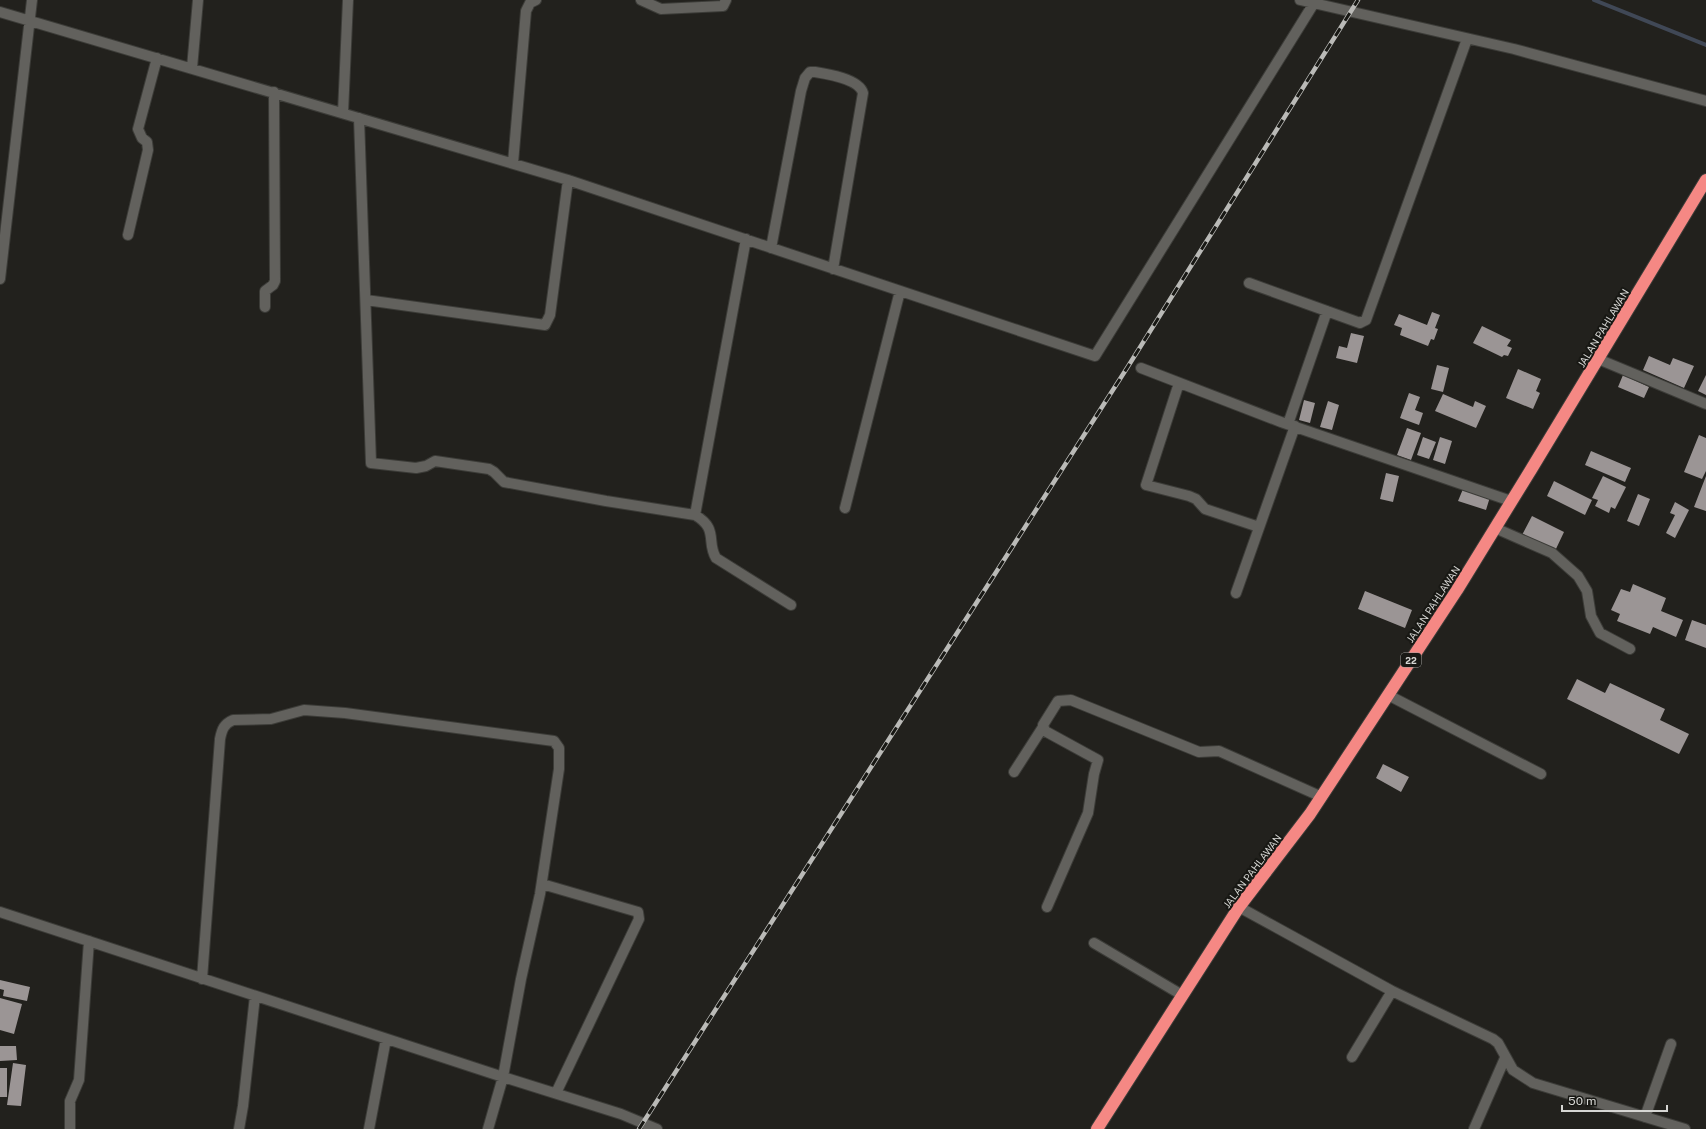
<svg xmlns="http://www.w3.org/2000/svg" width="1706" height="1129" font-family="'Public Sans',sans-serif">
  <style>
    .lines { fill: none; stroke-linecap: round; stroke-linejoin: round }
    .stream { stroke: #404856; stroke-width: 4 }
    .building { fill: #9b9595 }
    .minor-casing { stroke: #3c3c38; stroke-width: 12 }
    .highway-casing { stroke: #3c3c38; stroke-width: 14 }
    .minor { stroke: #62615d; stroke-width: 10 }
    .highway { stroke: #f58884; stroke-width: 12 }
    .rail-casing { stroke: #babab7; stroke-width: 4.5 }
    .rail { stroke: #181814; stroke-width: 3; stroke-dasharray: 9; stroke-linecap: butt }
    .labels { text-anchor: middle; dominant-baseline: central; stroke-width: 4; stroke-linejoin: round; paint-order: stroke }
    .shield { fill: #181814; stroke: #9d9d9a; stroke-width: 1 }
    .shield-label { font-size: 9px; font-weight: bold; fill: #d6d6d3 }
    .street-label { font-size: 10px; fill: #d6d6d3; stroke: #181814 }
  </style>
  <rect width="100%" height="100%" fill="#22211d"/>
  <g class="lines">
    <!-- stream -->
    <path class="stream" d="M1594,0L1706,45"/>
  </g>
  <!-- building -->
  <path class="building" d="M1432,312L1440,315L1435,328L1438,329L1434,340L1431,339L1428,346L1400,335L1402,328L1394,325L1399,314L1427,325Z
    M1482,326L1511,340L1507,346L1512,348L1508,356L1504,355L1502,357L1473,343Z
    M1351,333L1364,336L1357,363L1336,358L1339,346L1347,348Z
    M1649,356L1670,365L1673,358L1694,366L1684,388L1643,370Z
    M1437,365L1449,368L1443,392L1431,389Z
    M1518,369L1541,379L1536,391L1540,393L1533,409L1506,398Z
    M1623,375L1649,387L1644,398L1618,387Z
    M1706,375V395L1698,391Z
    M1409,393L1420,397L1415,410L1423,413L1419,425L1400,418Z
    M1443,394L1473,407L1475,401L1486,406L1476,428L1435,411Z
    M1304,400L1315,403L1310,423L1299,420Z
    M1328,401L1339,405L1332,430L1320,427Z
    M1407,428L1421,433L1411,460L1397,455Z
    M1699,435L1706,438V471L1702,479L1684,472Z
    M1423,437L1436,442L1429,459L1417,455Z
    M1440,437L1452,441L1445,464L1433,460Z
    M1591,451L1631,468L1625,482L1585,465Z
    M1386,473L1399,476L1393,502L1380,499Z
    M1603,476L1626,487L1615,509L1611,507L1609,513L1595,506L1598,500L1592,498Z
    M1706,476V511L1694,507Z
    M1554,481L1592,500L1585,515L1547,496Z
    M1463,489L1490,497L1486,510L1458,501Z
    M1638,494L1650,499L1639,526L1627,521Z
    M1675,502L1689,510L1675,538L1666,533L1675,515L1670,513Z
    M1532,516L1564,532L1555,551L1522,535Z
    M1633,584L1666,598L1661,611L1683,620L1676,637L1653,627L1650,634L1617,621L1620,614L1611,610L1621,589L1630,592Z
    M1365,591L1412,610L1405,628L1358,609Z
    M1692,620L1706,625V648L1685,640Z
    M1577,679L1605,693L1610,683L1665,709L1660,720L1689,734L1679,754L1567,699Z
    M1383,764L1409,777L1401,792L1376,778Z
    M0,980L30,987L27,1001L3,996L4,990L0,989Z
    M0,998L22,1004L14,1034L0,1030Z
    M0,1046H16L17,1060L0,1061Z
    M13,1063L26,1065L21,1106L7,1105Z
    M0,1068H7V1097H0Z"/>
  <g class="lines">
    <!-- minor casing -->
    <g class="minor-casing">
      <path id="minor" d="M641,0L661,9L723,6L726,0
        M1300,0L1514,49L1706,101
        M0,12L568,180L1095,356L1314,3V0
        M192,68L198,0
        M343,113L348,0
        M359,118L371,463L416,468L426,466L435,461L489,469L494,472L504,482L606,501L695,515C719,529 706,542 716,558L791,605
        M513,163L526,11L530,3L536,0
        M128,235L148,150L147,142L142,138L138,129L157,58
        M771,248L801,91L805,78L810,72H815C828,74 859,79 863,93L833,269
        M0,279L32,0
        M1249,283L1360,323L1366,320L1467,39
        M366,300L545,325L550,315L568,180
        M265,307V291L273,285L275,281L274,92
        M1598,359L1706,404
        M1141,368L1281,422L1511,501
        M1179,383L1146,485L1189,496L1196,499L1205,509L1259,527
        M1288,424L1327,311
        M845,508L900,291
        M695,515L746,239
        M1495,528L1552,553L1578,576L1587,591L1591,616L1600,633L1630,649
        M1236,593L1295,426
        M1388,695L1541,774
        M1014,772L1043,727
        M542,884L638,912L639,919L556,1093
        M1047,907L1088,813L1094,774L1098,760L1045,731L1043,725L1058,701L1071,700L1199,752L1219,751L1322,797
        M1239,907L1392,991L1493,1039L1498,1043L1513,1070L1533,1083L1685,1129
        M0,912L503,1077L621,1114L657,1129
        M1094,943L1182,995
        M202,979L220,739C222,729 224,724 233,720L271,719L304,710L345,713L554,741L559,748V769L540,894L521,979L503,1077L488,1129
        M1352,1057L1392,991
        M1645,1117L1671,1044
        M70,1129V1101L79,1080L89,941
        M239,1129L243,1106L255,996
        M369,1129L386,1039
        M1474,1129L1505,1058"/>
    </g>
    <!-- highway casing -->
    <g class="highway-casing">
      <path id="highway" d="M1097,1129L1239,907L1310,814L1457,590L1532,468L1706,180"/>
    </g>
    <!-- minor -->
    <use href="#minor" class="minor"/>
    <!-- highway -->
    <use href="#highway" class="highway"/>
    <!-- rail casing -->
    <g class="rail-casing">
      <path id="rail" d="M639,1129L1127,368L1358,0"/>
    </g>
    <!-- rail -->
    <use href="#rail" class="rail"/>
  </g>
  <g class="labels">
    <!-- shield labels -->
    <rect class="shield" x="1401" y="653" width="20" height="14" rx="3"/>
    <g class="shield-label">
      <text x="1411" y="660">22</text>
    </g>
    <!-- street labels -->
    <g class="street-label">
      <text transform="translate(1603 328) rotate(-59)">JALAN PAHLAWAN</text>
      <text transform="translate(1433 604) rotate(-57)">JALAN PAHLAWAN</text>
      <text transform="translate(1252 871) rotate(-53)">JALAN PAHLAWAN</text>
    </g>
  </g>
  <!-- scale -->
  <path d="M1562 1105v6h105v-6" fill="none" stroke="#d6d6d3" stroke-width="2"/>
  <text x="1568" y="1105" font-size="12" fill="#d6d6d3" stroke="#181814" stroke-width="3" paint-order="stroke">50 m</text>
</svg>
